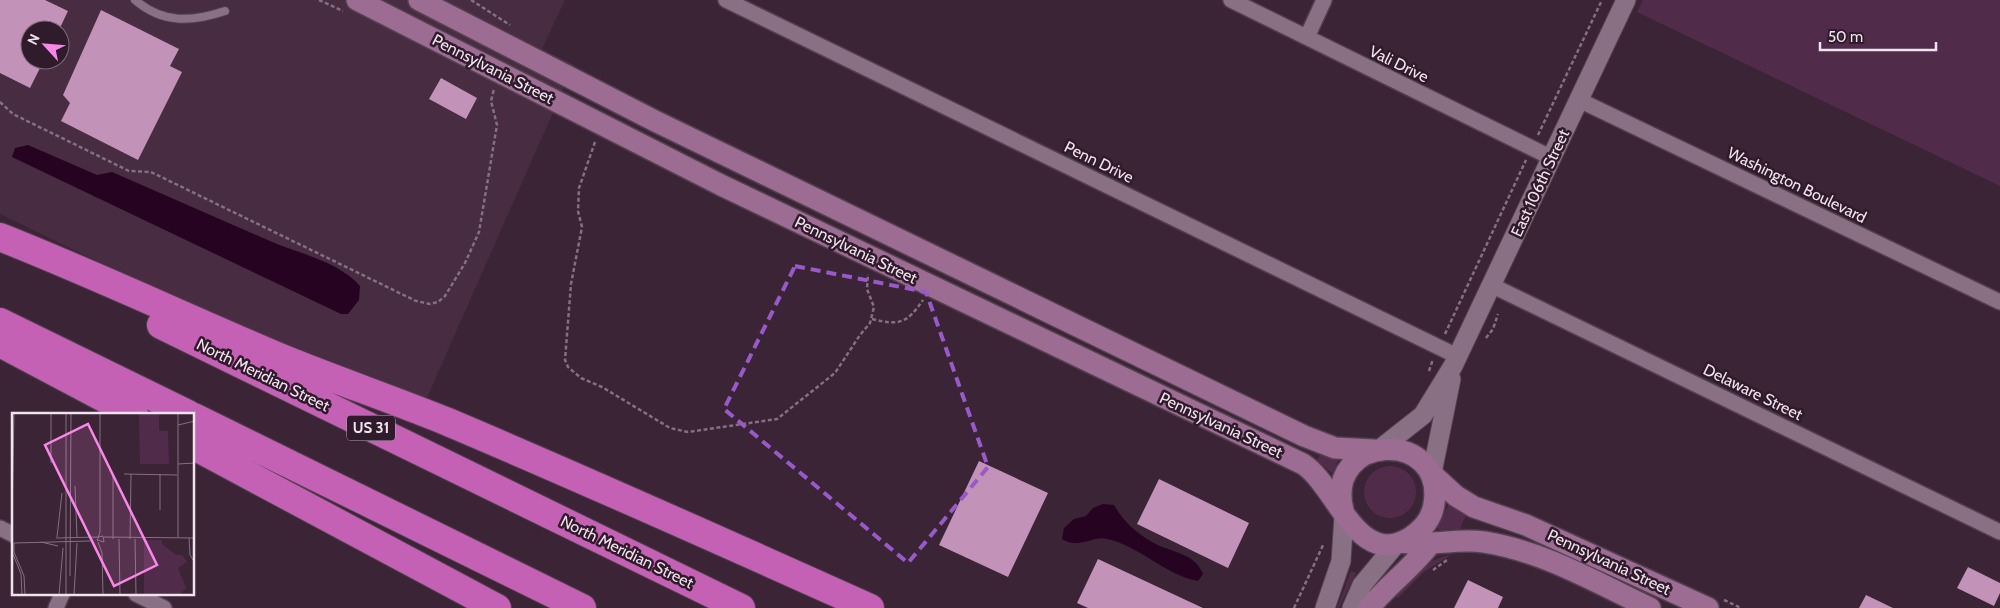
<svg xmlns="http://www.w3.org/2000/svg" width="2000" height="608" font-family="Cabin,sans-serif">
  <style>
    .built { fill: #472c42; fill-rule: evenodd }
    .green { fill: #512c4a }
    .water { fill: #270322 }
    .building { fill: #c292b8 }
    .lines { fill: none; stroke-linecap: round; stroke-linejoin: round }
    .service-casing { stroke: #53404f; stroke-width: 10 }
    .minor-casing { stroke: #53404f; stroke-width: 18 }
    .tertiary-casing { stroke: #53404f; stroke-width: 21 }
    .secondary-casing { stroke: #53404f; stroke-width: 24 }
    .motorway-casing { stroke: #53404f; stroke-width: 30 }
    .path { stroke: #837080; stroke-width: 2.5; stroke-dasharray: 4 2.5; stroke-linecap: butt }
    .service { stroke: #8a7084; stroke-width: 8 }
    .minor { stroke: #8a7084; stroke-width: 15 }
    .tertiary { stroke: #8a7084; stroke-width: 19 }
    .secondary { stroke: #9c6c93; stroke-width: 21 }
    .motorway { stroke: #c561b5; stroke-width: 28 }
    .marked { fill: none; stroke: #985acb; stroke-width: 4; stroke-dasharray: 10 6; stroke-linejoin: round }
    .labels { text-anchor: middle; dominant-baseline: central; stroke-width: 5; stroke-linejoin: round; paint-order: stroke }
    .shield { fill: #301b2c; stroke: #b7a7b4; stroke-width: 1 }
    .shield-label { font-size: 15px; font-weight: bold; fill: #f1e3ee }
    .street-label { font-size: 16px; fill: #f1e3ee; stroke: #301b2c }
    .inset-road { fill: none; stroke: #837080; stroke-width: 1 }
    .view { fill: #fa87e7; fill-opacity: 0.15; stroke: #fa87e7; stroke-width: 2.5 }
    .inset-edge { fill: none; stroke: #f1e3ee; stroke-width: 2.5 }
  </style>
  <rect width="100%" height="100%" fill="#3a2436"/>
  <!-- built -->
  <path class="built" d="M0,0H565L542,49L574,65L426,400L240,326L111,268L0,214ZM30,30H60V60H30Z"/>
  <!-- green -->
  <path class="green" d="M1643,0H2000V186L1637,12Z
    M1320,455L1338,460L1333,474L1317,460Z
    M1364 492a26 26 0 1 1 52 0a26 26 0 1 1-52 0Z
    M1449,504L1466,515L1460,529L1439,530L1437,527Z
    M1454,553L1424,572L1398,598L1391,593L1429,562Z
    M1351,571L1356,573L1339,608H1337Z"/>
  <!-- water -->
  <path class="water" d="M28,145L97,175L112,172C165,195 217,218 270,241C300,254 338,261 360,286L359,300L348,314H341L12,157L15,148Z
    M1103,504L1114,505C1124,522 1135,532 1152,542C1171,553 1194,552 1203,574L1198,581C1165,575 1140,546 1107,539C1093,535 1080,550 1062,539L1064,528L1074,519L1086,516L1093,508Z"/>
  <!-- building -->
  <path class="building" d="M0,0H45L68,11L59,30H30V60H44L30,88L0,73Z
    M101,10L179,49L170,66L182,72L138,160L61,121L70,103L63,95Z
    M441,78L477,98L466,119L429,99Z
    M979,461L1048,493L1008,577L939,545Z
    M1159,479L1249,523L1228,568L1137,524Z
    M1098,559L1203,608H1088L1077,603Z
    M1968,567L2000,583V593L1994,606L1957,588Z
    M1468,580L1503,597L1498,608H1454Z
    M1866,595L1893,608H1859Z"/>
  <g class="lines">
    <!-- service casing -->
    <g class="service-casing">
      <path id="service" d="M135,0C163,24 192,22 225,11"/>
    </g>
    <!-- minor casing -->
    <g class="minor-casing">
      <path id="minor" d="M726,0L1457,356
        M1231,0L1552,158
        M1307,37L1324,0
        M1579,100L2000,302
        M1491,285L2000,532
        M0,528L14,535
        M136,594L164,608
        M56,608L62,594"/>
    </g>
    <!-- tertiary casing -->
    <g class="tertiary-casing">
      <path id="tertiary" d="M1380,449L1423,415L1453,366L1626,0
        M1432,473L1451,379
        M1325,608L1341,561L1344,515
        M1352,608L1362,585L1397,543"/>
    </g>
    <!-- secondary casing -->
    <g class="secondary-casing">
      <path id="secondary" d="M357,0L721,185L1303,464C1337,486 1358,571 1411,537C1423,529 1432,518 1434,504C1446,428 1324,433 1343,510
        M419,0L655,121L1304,436L1335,448L1374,450
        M1433,475L1456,496L1474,507L1526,525L1708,608
        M1401,542C1428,547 1456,538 1484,542C1543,551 1597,583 1650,608
        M1369,608C1388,585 1413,567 1431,543"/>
    </g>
    <!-- motorway casing -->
    <g class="motorway-casing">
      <path id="motorway" d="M0,237C96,275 189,319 284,359C338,381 394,400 448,422C590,482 730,545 870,608
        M0,322L188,414
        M161,325L741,608
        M0,343L134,414
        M194,417L582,608
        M194,446L497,608"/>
    </g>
    <!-- path -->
    <path class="path" d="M319,0L343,11
      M471,0L510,25
      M0,102L13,114L129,171L151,172L416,301L430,304L438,302L445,296L465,263L479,232L497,125L491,101L494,89
      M1538,135L1602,0
      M595,142L579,188L578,211L582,227L571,284L565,360L568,367L581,378L602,387L670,428L688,432L777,419L835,373L860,335L870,323L874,307L867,289L868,274
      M872,319C900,326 907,323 923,300
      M1445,334L1526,160
      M1486,338L1493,329L1498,314
      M1429,371L1433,359
      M1433,570L1447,560
      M1724,600L1741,608
      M1294,608L1324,543"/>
    <!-- service -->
    <use href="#service" class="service"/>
    <!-- minor -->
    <use href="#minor" class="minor"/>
    <!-- tertiary -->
    <use href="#tertiary" class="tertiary"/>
    <!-- secondary -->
    <use href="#secondary" class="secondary"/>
    <!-- motorway -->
    <use href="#motorway" class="motorway"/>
  </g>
  <!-- marked area -->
  <path class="marked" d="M795,266L926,292L988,467L908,563L724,409Z"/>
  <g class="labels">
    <!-- shield labels -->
    <rect class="shield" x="347" y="415.5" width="48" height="25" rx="4"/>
    <g class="shield-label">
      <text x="371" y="428">US 31</text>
    </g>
    <!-- street labels -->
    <g class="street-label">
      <text transform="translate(1399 64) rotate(26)">Vali Drive</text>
      <text transform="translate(493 69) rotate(27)">Pennsylvania Street</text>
      <text transform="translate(1099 162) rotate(26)">Penn Drive</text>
      <text transform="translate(1540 183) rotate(-65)">East 106th Street</text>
      <text transform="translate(1797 185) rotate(26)">Washington Boulevard</text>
      <text transform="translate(856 250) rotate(26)">Pennsylvania Street</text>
      <text transform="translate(263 375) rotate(26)">North Meridian Street</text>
      <text transform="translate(1753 392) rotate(26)">Delaware Street</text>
      <text transform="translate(1221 425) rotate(25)">Pennsylvania Street</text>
      <text transform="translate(627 552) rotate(26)">North Meridian Street</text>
      <text transform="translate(1609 562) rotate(25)">Pennsylvania Street</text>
    </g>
  </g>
  <!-- overview -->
  <g transform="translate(12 413)">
    <rect width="182" height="182" fill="#3a2436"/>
    <path d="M127,1H147V18H156L157,51H128ZM132,127H150V131L164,142H170L175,149L166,155L174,175L167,182H132Z" fill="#512c4a"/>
    <path class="inset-road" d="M39,0V50M54,0V182M166,12L183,8M166,51L183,50M101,61V126M112,61L165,62M63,73L65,124M148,97V61M0,104L2,0M45,124L50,80M86,124L91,123L92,129L85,127L86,125L88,119V0M92,124L183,125M44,125L86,124M166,125V0M177,125L178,142L183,150M107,126L108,182M118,126L119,61M123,126L124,182M29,129L46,133M86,129L90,140L91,182M2,130L78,128M2,130V139L12,163L13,182M1,141L9,161L10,182M58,163L59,0M47,182L51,135M62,182L65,130"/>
    <path class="view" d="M76,11L145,152L102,173L33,32Z"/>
    <rect width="182" height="182" class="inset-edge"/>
  </g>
  <!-- north arrow -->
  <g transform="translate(45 45) rotate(296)"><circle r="24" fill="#301b2c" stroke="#7d6b7a"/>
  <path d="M0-4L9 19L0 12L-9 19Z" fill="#fa87e7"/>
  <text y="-8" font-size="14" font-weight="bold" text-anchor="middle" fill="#f1e3ee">N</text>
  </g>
  <!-- scale -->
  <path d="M1820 42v8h116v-8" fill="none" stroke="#f1e3ee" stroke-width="2.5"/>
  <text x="1828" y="42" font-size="15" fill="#f1e3ee" stroke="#301b2c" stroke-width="4" paint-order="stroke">50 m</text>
</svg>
